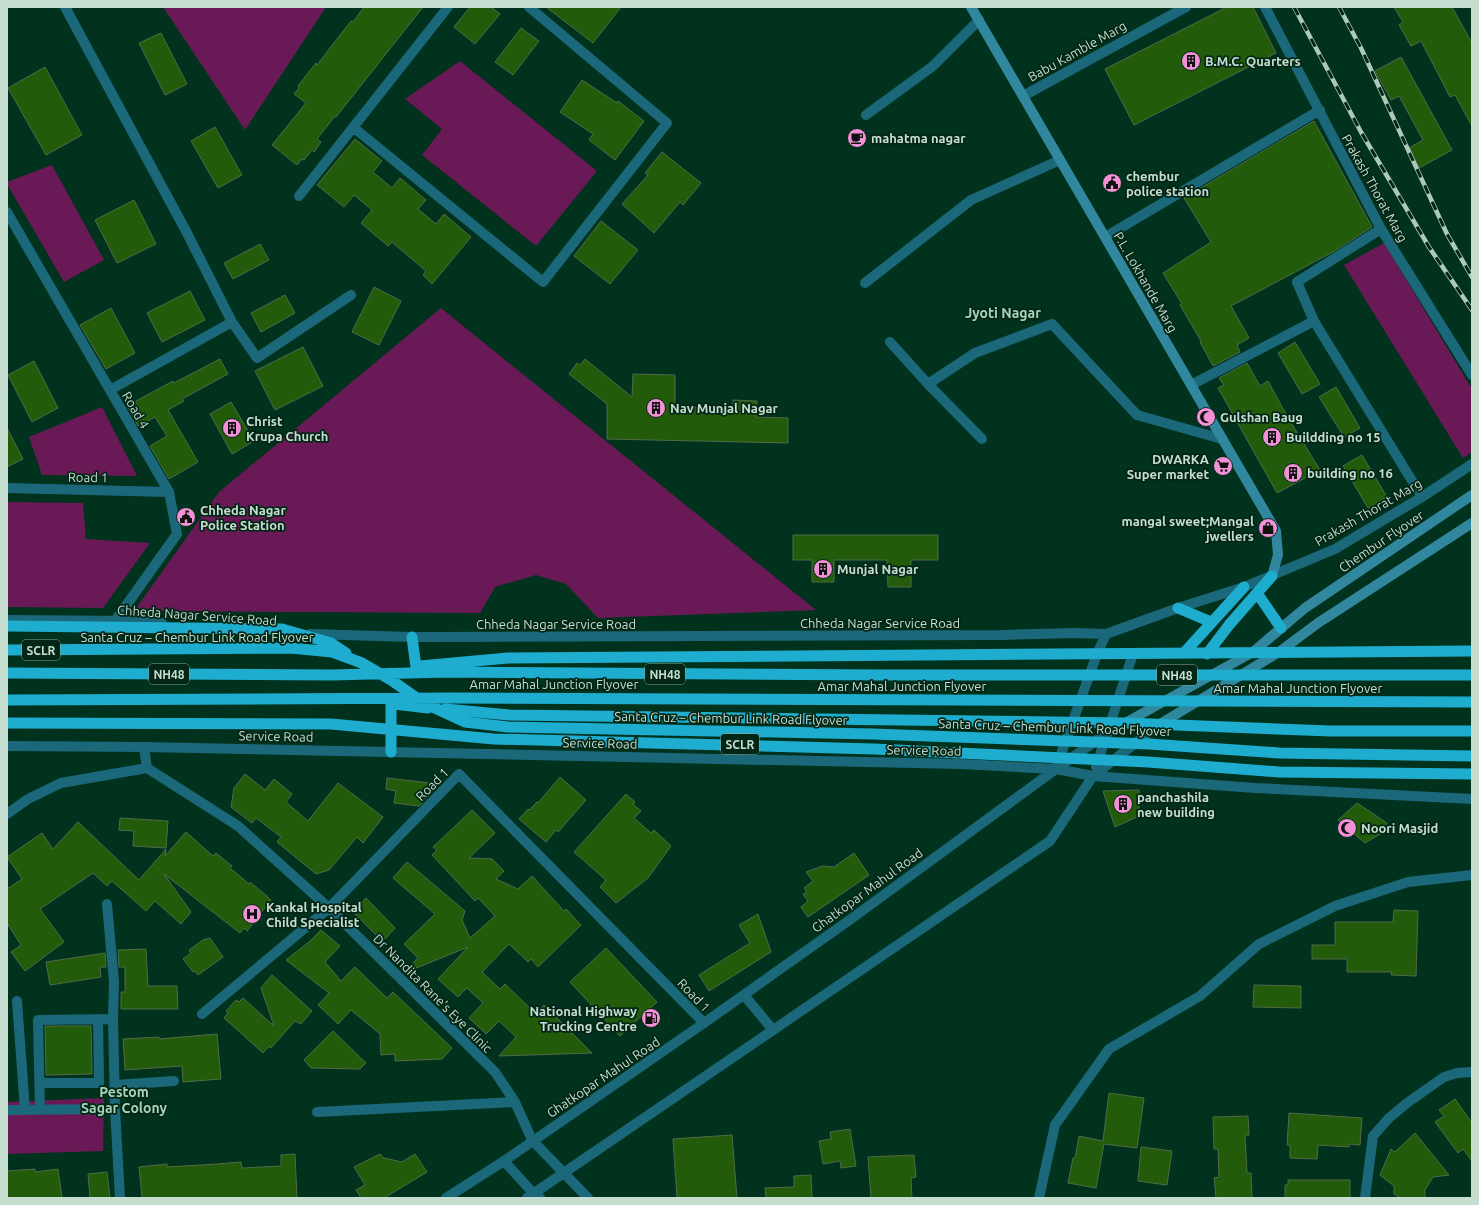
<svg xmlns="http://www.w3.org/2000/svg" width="1479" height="1205" font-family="Ubuntu,sans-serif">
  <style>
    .green { fill: #691a56 }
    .building { fill: #225c0b; stroke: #506b48 }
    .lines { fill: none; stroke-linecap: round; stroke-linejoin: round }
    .minor { stroke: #1b687b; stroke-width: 10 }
    .tertiary { stroke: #1b687b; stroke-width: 10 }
    .secondary { stroke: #31879e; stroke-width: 10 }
    .trunk { stroke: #1eadce; stroke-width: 11 }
    .rail-casing { stroke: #adc9ba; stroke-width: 4.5 }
    .rail { stroke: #032616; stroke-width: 3; stroke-dasharray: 9; stroke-linecap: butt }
    .labels { text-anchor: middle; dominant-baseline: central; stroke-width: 3.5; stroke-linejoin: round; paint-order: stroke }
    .shield { fill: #032616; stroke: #8ca798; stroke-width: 1 }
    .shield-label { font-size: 12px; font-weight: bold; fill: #c6ded0 }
    .street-label { font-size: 13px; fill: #c6ded0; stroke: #032616 }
    .poi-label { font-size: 13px; font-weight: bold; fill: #c6ded0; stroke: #032616; text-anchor: start }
    .neighbourhood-label { font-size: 14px; font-weight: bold; fill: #a6d5b9; stroke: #032616 }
  </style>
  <rect width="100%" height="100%" fill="#01321d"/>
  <!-- green -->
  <path class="green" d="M163,7H326L245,130Z
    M460,61L597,171L536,246L422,155L442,129L405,99Z
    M52,165L104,260L64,282L7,184V182Z
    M1384,243L1472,389V452L1463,458L1344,265Z
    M441,308L478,338L816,610L598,618L566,584L536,575L495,587L480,613L134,611L219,492Z
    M102,407L137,476L42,475L29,437Z
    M7,502L83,503L86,539L150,543L103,608L7,607Z
    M104,1098L103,1151L7,1154V1102Z"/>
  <!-- building -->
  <path class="building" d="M364,7H423L336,117L335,116L317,139L321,142L314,152L312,150L304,160L302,159L297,165L272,145L306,103L294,94L299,88L298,86L316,63L317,65L351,21L353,22Z
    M470,7H491L500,14L475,44L454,27Z
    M546,7H621L593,43Z
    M1227,7H1253L1276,53L1134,125L1105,69Z
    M1394,7H1452L1472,43V126L1455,95L1450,97L1421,41L1411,46L1399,25L1403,22Z
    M521,28L539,41L513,75L495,62Z
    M161,33L187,84L165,95L139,43Z
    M1401,57L1452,150L1419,168L1409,148L1423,140L1399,96L1391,100L1375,71Z
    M45,67L82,135L46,155L8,88Z
    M582,80L617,103L618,101L644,121L615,160L589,140L593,134L560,112Z
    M1314,121L1372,227L1333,252L1231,306L1249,338L1237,345L1240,352L1213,366L1200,342L1201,341L1180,305L1182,304L1163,273L1211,242L1184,198Z
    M215,127L242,175L218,188L191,141Z
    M355,139L382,161L373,172L392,188L400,178L426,200L418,209L436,224L444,214L471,237L432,284L423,275L426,271L392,242L388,246L361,223L372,210L354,195L344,207L317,185Z
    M662,152L701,183L683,205L680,202L654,233L622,204L648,175L645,173Z
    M134,200L156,244L117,263L95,220Z
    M601,221L638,250L610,284L574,256Z
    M260,244L269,260L233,279L224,263Z
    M374,287L401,301L379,345L352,332Z
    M190,291L205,320L162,342L147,313Z
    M285,295L295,313L261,332L251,313Z
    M111,308L135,353L106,369L80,325Z
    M1295,342L1320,384L1302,394L1278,353Z
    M303,347L323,386L275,410L255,371Z
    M220,359L228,374L182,399L184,401L168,410L198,462L169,479L150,446L167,436L155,417L138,426L127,406L173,381L174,383Z
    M585,359L632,397L633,374L675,375V407L733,408V400L757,401L756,417L788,418V443L607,439V404L569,374L577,363L580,365Z
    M34,361L58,408L32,422L8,375Z
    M1247,363L1260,386L1268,381L1287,416L1320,470L1277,493L1218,388L1224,385L1219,378Z
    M1336,387L1360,428L1344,437L1319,397Z
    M231,402L254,441L232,454L210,414Z
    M7,428L23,459L7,467Z
    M1362,455L1387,497L1368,508L1343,466Z
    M793,535H938V560H911V587H888L887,560H834V582H812V560H793Z
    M245,774L265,790L274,779L292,794L286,802L308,821L338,783L383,817L363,843L357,837L329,870L316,874L277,842L281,837L256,818L252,823L231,807L234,788Z
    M560,777L586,800L558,832L556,830L546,842L519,819L528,809L529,810L537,802L538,803Z
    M387,778L430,783L429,796L426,799L424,798L423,802L419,806L394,803L396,791L386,789Z
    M1139,790V816L1115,827L1103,791Z
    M626,794L635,802L633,804L641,811L634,818L651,833L654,830L671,846L648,878L616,903L600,887L606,880L574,852Z
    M1357,803L1387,823L1385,831L1365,843L1338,820Z
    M472,810L495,833L469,858L492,859L504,871L496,879L518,889L532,876L564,911L566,909L581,925L538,967L531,959L528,962L509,944L482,972L500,989L505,984L536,1014L544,1005L592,1053L499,1056L516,1037L499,1021L486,1034L469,1018L483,1003L467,988L458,997L438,979L468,947L404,973L418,958L404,944L435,914L393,878L407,862L465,911L462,920L470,938L495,916L478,898L475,901L432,855L437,850L433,847Z
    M120,818L168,821L166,848L133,846L134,831L119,830Z
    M78,822L139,880L166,849L165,856L186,832L213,856L216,853L232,866L230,868L249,884L250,882L267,896V897L271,900L247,931L244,928L240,933L164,874L191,912L181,924L155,901L146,911L112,881L107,886L93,873L40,909L64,942L25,971L11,952L21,945L7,923V889L22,879L7,857L42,833L53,849Z
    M854,853L869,875L808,917L801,907L808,901L803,894L807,892L804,888L813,881L806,872L823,866L834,867Z
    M366,898L395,928L385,939L382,937L380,939L353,912Z
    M1394,910L1418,911L1416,976L1391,975L1392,972H1347V959H1312V945H1335V922H1393Z
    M758,914L771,952L709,991L699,975L750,943L739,925Z
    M321,930L340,946L325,962L341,981L355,967L387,998L393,992L452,1048L442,1059L395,1061V1054L381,1055L380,1034L351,1010L338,1024L318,1005L329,993L286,960L309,942Z
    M210,938L223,957L198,975L195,971L193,972L183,959L191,953L189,950L203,940Z
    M606,948L657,1002L620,1036L570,982Z
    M146,949L148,986H177L178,1009H121V992H125V967H119L118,950Z
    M105,953L106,967H100L101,977L50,985L46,962Z
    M272,975L312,1011L301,1024L295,1021L271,1048L269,1046L263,1053L224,1018L228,1013L226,1011L236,1000L239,1002L243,998L274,1026L261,988Z
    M1254,985L1301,986V1008L1253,1007Z
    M45,1026H91L92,1074L46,1075Z
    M333,1031L366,1063L360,1069L311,1068L304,1060Z
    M217,1034L221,1079L183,1082L182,1066L125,1070L123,1039L159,1037V1039Z
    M1109,1093L1144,1098L1137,1148L1104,1144L1096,1188L1068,1183L1073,1158H1075L1079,1136L1103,1141Z
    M1455,1099L1472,1123V1161L1463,1149L1458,1153L1435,1122L1444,1116L1439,1110Z
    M1289,1113L1362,1118L1360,1145L1349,1144V1147L1318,1145L1317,1159L1290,1158V1145H1287Z
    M1248,1116L1249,1135H1245L1247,1173H1251L1252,1198H1216L1214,1178L1219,1177L1218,1149H1214L1213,1117Z
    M850,1129L856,1166L841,1168L840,1161L823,1164L819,1141L831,1139L830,1132Z
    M1415,1133L1449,1175L1433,1177L1425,1190V1198H1401L1394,1194V1186L1380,1175L1391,1149L1395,1152Z
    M732,1135L737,1198H677L673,1139Z
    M1141,1147L1172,1151L1167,1185L1138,1181Z
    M295,1154L297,1198H142L139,1167L167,1164V1167L217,1164L241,1162L242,1168L281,1166V1155Z
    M380,1154L384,1158L402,1162L415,1154L427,1172L384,1198H361L356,1190L365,1185L354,1167Z
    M914,1155L916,1177L911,1178L912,1198H871L868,1157Z
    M35,1169V1172L58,1169L62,1198H7V1171Z
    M107,1172L110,1198H90L88,1174Z
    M811,1175L812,1198H766L765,1188L794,1187V1176Z
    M1288,1180H1350V1198H1285V1185H1288Z"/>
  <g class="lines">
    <!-- minor -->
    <path class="minor" d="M65,7L187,233L232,322L257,358L351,295
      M1265,7L1381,229L1472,375
      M1023,96L1186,7
      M866,115L933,66L979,20
      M353,127L543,282L667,123L529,7
      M299,196L448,7
      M7,212L169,492L177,534L115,621
      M1381,229L1297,282L1314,321L1422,497
      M1105,237L1320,110
      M865,283L971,200L1060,160
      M890,342L928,384L982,439
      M928,384L975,353L1052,324L1137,415L1222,439
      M1191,385L1314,321
      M110,390L232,322
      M7,488L169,492
      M144,747L147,768
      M7,814L28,799L61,783L147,768L238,826L329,908L495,1072L515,1102L532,1140L588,1198
      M107,904L114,982L113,1019L115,1109L120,1198
      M17,1001L25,1110
      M202,1014L329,908L459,774L704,1023
      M40,1083H99L98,1019
      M115,1085L174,1081
      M7,1110L115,1109
      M40,1110L38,1020L113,1019
      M317,1112L515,1102
      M504,1161L534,1194L540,1198
      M1039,1198L1055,1125L1109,1049L1200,996L1259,944L1335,906L1408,882L1472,875
      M1365,1198L1373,1136L1389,1118L1407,1103L1444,1077L1457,1073L1472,1072"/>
    <!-- tertiary -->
    <path class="tertiary" d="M7,620L136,621L162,623
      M310,634L412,637L1001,635L1074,633L1106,634L1178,608L1244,587L1335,549L1422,497L1472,464
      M7,746L144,747L961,764L1056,769L1093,776L1255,788L1472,799
      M1057,765L1097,654L1106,634
      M1096,767L1133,654
      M744,995L773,1030
      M446,1198L504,1161L704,1023L851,919L1056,769L1107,733L1125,723
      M527,1198L1050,841L1093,776L1160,724"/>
    <!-- secondary -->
    <path class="secondary" d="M971,7L1276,531L1278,555L1272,576
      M1125,723L1253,652L1305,608L1472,495
      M1160,724L1279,652L1318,623L1472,523"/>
    <!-- trunk -->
    <path class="trunk" d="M1257,593L1281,628
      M1178,608L1211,622
      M7,626L282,629L331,643L346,653
      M412,637L416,667
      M7,650L291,648L332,652L362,663L391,680L424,703L465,722L508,727L873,734L1149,744L1279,753L1472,756
      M1184,653L1244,587
      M1207,654L1229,625L1272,576
      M420,666L508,658L1472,651
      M7,673L332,675L447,672L883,675H1472
      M7,700L453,698L1472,702
      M391,704V752
      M394,704L428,708
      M445,709L509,715L1125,723L1330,731H1472
      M7,723L331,724L494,739L874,749L1148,762L1279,772L1472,774"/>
    <!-- rail casing -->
    <g class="rail-casing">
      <path id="rail" d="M1294,7L1361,132L1429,247L1472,310
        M1339,7L1361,48L1447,234L1472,277"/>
    </g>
    <!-- rail -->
    <use href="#rail" class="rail"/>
  </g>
  <!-- icons -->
  <defs>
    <g id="building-disc" transform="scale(1)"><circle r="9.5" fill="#f391d6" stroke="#032616"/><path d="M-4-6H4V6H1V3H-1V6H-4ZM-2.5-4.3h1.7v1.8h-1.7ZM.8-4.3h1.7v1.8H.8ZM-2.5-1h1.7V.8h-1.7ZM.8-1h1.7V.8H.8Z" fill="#111"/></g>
    <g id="cafe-disc" transform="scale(1)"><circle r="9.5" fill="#f391d6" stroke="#032616"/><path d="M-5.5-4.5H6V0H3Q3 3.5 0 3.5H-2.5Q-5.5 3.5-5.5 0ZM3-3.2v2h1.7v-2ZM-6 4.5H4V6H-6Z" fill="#111"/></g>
    <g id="civic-disc" transform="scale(1)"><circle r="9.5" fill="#f391d6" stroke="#032616"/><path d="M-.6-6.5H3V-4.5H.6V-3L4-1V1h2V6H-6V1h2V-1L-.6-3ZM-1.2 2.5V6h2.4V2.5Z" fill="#111"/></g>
    <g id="mosque-disc" transform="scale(1)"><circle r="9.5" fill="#f391d6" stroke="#032616"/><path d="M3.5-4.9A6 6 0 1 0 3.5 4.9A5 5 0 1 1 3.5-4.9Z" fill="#111"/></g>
    <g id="supermarket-disc" transform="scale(1)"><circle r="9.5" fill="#f391d6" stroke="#032616"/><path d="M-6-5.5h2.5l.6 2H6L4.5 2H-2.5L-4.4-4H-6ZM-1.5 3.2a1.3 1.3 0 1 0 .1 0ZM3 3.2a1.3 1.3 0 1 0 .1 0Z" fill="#111"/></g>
    <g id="shop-disc" transform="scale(1)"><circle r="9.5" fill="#f391d6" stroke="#032616"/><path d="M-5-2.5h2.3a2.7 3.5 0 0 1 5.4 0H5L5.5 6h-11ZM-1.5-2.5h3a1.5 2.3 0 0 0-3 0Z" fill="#111"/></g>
    <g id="hospital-disc" transform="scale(1)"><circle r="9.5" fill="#f391d6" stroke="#032616"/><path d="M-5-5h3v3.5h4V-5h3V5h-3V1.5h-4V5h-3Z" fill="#111"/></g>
    <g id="fuel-disc" transform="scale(1)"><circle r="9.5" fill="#f391d6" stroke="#032616"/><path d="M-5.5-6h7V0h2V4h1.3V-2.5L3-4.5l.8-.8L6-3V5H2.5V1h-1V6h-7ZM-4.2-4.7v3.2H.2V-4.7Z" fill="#111"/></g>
  </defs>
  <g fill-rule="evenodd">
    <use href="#building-disc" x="1191" y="61"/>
    <use href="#cafe-disc" x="857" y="138"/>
    <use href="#civic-disc" x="1112" y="183"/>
    <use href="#building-disc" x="656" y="408"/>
    <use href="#mosque-disc" x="1206" y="417"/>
    <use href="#building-disc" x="232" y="428"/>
    <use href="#building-disc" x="1272" y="437"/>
    <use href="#supermarket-disc" x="1223" y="466"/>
    <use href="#building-disc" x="1293" y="473"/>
    <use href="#civic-disc" x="186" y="517"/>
    <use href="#shop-disc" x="1268" y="528"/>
    <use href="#building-disc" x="823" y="569"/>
    <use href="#building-disc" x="1123" y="804"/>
    <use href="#mosque-disc" x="1347" y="828"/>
    <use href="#hospital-disc" x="252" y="914"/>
    <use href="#fuel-disc" x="651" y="1018"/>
  </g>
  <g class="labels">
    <!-- shield labels -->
    <g class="shield">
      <rect x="22" y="640" width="38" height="20" rx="3"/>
      <rect x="149" y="664" width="40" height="20" rx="3"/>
      <rect x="645" y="664" width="40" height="20" rx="3"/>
      <rect x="1157" y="665" width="40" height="20" rx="3"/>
      <rect x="721" y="734" width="38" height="20" rx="3"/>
    </g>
    <g class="shield-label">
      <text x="41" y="650">SCLR</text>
      <text x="169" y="674">NH48</text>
      <text x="665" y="674">NH48</text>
      <text x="1177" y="675">NH48</text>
      <text x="740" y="744">SCLR</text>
    </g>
    <!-- street labels -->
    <g class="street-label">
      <text transform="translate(1077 51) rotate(-29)">Babu Kamble Marg</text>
      <text transform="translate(1375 188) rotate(61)">Prakash Thorat Marg</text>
      <text transform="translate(1146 282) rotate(60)">P.L. Lokhande Marg</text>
      <text transform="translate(136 410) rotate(60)">Road 4</text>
      <text transform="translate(88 477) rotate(1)">Road 1</text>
      <text transform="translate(1368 512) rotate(-30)">Prakash Thorat Marg</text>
      <text transform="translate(1381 541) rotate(-34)">Chembur Flyover</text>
      <text transform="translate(197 615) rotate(4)">Chheda Nagar Service Road</text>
      <text x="880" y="623">Chheda Nagar Service Road</text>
      <text x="556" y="624">Chheda Nagar Service Road</text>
      <text x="197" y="637">Santa Cruz – Chembur Link Road Flyover</text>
      <text x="554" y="684">Amar Mahal Junction Flyover</text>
      <text x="902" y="686">Amar Mahal Junction Flyover</text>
      <text x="1298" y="688">Amar Mahal Junction Flyover</text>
      <text transform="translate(731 718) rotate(1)">Santa Cruz – Chembur Link Road Flyover</text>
      <text transform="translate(1055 727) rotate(2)">Santa Cruz – Chembur Link Road Flyover</text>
      <text transform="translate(276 736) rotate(1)">Service Road</text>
      <text transform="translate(600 743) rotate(1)">Service Road</text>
      <text transform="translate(924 750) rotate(1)">Service Road</text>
      <text transform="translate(432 784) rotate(-45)">Road 1</text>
      <text transform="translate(867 890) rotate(-36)">Ghatkopar Mahul Road</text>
      <text transform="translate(433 993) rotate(45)">Dr Nandita Rane's Eye Clinic</text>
      <text transform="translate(694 995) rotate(46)">Road 1</text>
      <text transform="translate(603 1077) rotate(-34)">Ghatkopar Mahul Road</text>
    </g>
    <!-- poi labels -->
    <g class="poi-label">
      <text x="1205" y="61">B.M.C. Quarters</text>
      <text x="871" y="138">mahatma nagar</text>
      <text x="1126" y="176">chembur<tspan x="1126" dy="15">police station</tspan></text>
      <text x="670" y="408">Nav Munjal Nagar</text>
      <text x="1220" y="417">Gulshan Baug</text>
      <text x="246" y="421">Christ<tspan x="246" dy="15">Krupa Church</tspan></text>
      <text x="1286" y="437">Buildding no 15</text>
      <text x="1209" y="459" text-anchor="end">DWARKA<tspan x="1209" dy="15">Super market</tspan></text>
      <text x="1307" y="473">building no 16</text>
      <text x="200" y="510">Chheda Nagar<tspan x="200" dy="15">Police Station</tspan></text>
      <text x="1254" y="521" text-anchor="end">mangal sweet;Mangal<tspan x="1254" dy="15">jwellers</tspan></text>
      <text x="837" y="569">Munjal Nagar</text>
      <text x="1137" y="797">panchashila<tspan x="1137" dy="15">new building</tspan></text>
      <text x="1361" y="828">Noori Masjid</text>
      <text x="266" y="907">Kankal Hospital<tspan x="266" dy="15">Child Specialist</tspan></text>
      <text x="637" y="1011" text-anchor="end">National Highway<tspan x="637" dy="15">Trucking Centre</tspan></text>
    </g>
    <!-- neighbourhood labels -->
    <g class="neighbourhood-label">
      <text x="1003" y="313">Jyoti Nagar</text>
      <text x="124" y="1092">Pestom<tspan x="124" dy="16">Sagar Colony</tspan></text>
    </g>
  </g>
  <!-- border -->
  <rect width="1479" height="1205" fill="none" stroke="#c6ded0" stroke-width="16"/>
</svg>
